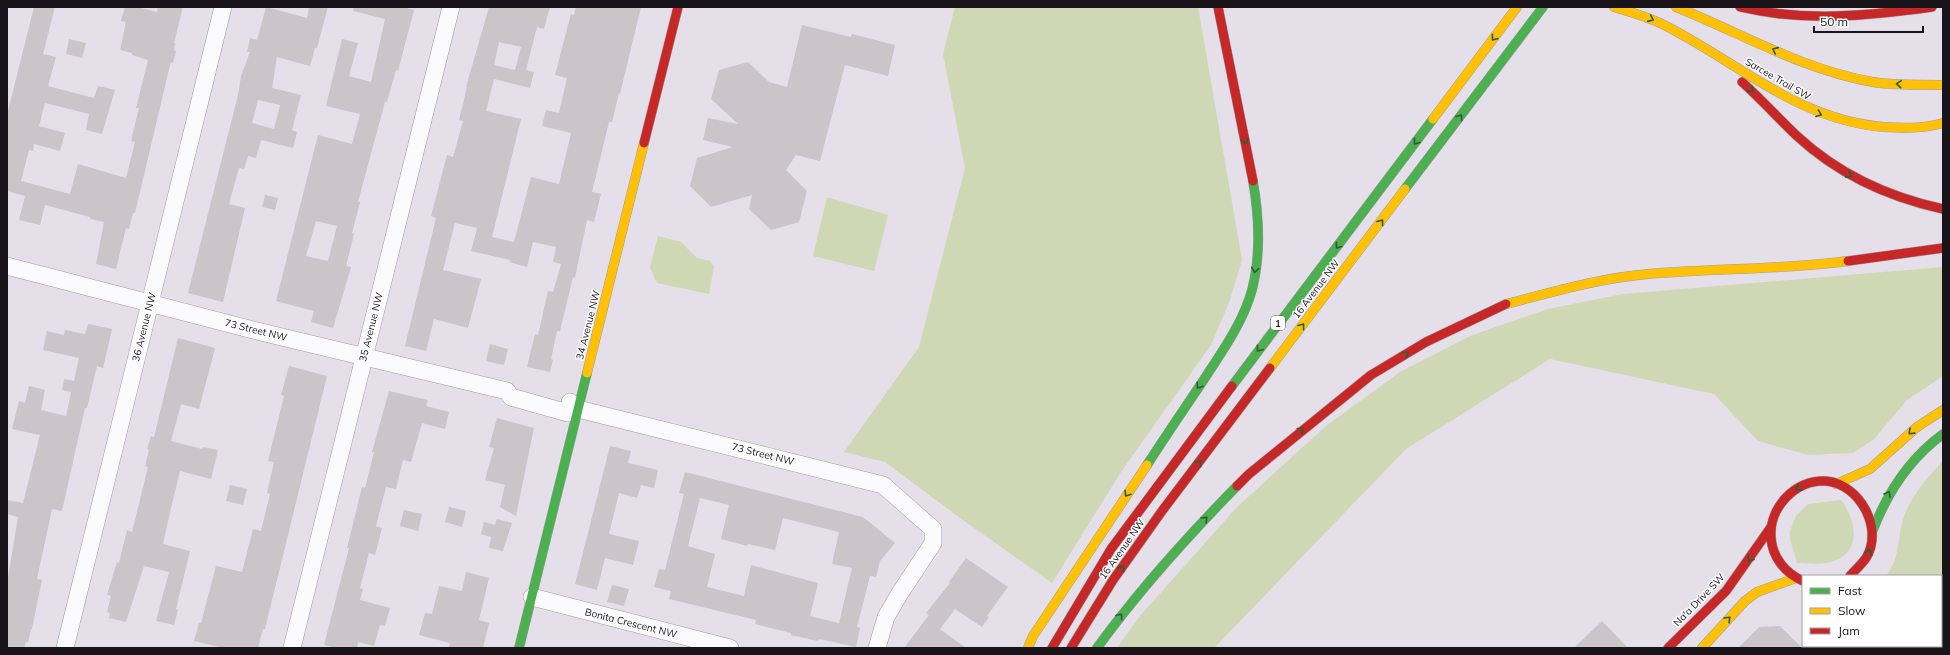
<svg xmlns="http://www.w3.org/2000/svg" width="1950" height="655" font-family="Mulish,sans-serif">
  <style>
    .green { fill: #d0d7b5 }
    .building { fill: #cbc5ca; fill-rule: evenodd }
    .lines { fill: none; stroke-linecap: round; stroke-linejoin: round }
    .street-casing { stroke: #a19da4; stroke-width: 18 }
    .fast-casing { stroke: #a19da4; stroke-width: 10 }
    .slow-casing { stroke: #a19da4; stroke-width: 10 }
    .jam-casing { stroke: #a19da4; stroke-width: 10 }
    .street { stroke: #fbfafc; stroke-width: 17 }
    .fast { stroke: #4caf50; stroke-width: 9 }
    .slow { stroke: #ffc107; stroke-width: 9 }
    .jam { stroke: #c62828; stroke-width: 9 }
    .oneway { stroke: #2f5a32 }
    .labels { text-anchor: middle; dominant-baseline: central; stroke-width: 3; stroke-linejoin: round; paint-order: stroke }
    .shield { fill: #fff; stroke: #5d5a5f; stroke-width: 1 }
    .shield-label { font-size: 9px; font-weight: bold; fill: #18141a }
    .street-label { font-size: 10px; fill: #18141a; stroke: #fff }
  </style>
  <rect width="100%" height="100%" fill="#e4dfe8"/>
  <!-- green -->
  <path class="green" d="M955,7H1198L1242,260L1230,300L1211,345L1121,472L1052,583L956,515L885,462L844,452L919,347L965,168L943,54Z
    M827,197L888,215L874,271L813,256Z
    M658,236L681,242L697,258L710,261L714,266L709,294L657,283L650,268Z
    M1943,267V376L1907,400L1874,439L1853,453L1808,455L1758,441L1714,394L1550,359L1406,449L1214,648H1117L1140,616L1237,507L1326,426L1400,372L1470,336L1548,309L1623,294Z
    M1943,461V648H1848V646H1941V576H1886C1900,559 1897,539 1903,520C1910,496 1927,478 1943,461Z
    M1841,500C1856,520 1863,553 1831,562C1821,565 1808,563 1797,563L1790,539V531L1796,516L1808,504Z"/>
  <!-- building -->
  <path class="building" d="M34,7H55L43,54L56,57L48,86L94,98L98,86L115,90L102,134L86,130L89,114L45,103L39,126L65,133L60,151L34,144L33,151L29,150L21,181L70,194L78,164L126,178L135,142L131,141L139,108H136L148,60L132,55V53L120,50L126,22L121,21L125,7H137L157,12L158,7H183L174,43H175L174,50L176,51L173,63L171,62L170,65L135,213H133L129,229L126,228L116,269L96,264L104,222L90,219V217L45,205L40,225L19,220L25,196L7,191V115Z
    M266,7L307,18L309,7H328L317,48H315L310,66L277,57L272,88L301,95L292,130L297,132L293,148L261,140L256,158L248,156L244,169L239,168L229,204L245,208L223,302L188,293L238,95L241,76L250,52H247L250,38L257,40ZM258,100L280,105L274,129L252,123Z
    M354,7H403L414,10L398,71L396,70L387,102H385L358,202H360L352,233L354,234L346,266L351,267L333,328L311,322L314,311L276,301L318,135L352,144L360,114L326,106L342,39L358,43L349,76L371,82L385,19L353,11ZM316,221L337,226L328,261L306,256Z
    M489,7H550L544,29L537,27L526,70L534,72L530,88L494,79L486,111L521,119L492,237L514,242L531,177L559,184L571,133L542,126L546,110L559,113L567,78L555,75L571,14L574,15L576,7H641L620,94L619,93L612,122H609L592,192L601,194L594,222L587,220L575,278L573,277L560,331H557L551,359L553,360L550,372L527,367L535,334L538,335L548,291L553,292L561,264L553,262L556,247L533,242L527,267L509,262L510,260L471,251L477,228L455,223L443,270L481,279L468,328L434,319L426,351L405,346L436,218L431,216L447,155L453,157L463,121L459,120L467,87H466ZM499,42L521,47L515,70L494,65Z
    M802,25L851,37L852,34L895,45L888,76L845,65L820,161L796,155L786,170L807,191L799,222L771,230L749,209L752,195L711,207L690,186L697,158L733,147L703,140L708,118L738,124L711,99L719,70L748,62L769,82L787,87Z
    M69,39L86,43L82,58L66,54Z
    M265,195L278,198L275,210L262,207Z
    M88,324L112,329L103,368L97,366L87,408H85L62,511L52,509L37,579L42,580L32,629H31L28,642H26L24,648H7V583L18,517L7,514V500L23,503L40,435L12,429L19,401L25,403L29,386L45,390L41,410L66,416L71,392L62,390L64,379L74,381L79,358L43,350L47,331L64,335L65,330L85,334Z
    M178,338L215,348L199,409L181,404L171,441L202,449L203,447L218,450L211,479L180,471L171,508L163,544L190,551L176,609L178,610L174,625L156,621L169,572L144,566L126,622L109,618L110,613L107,612L111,596L107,595L117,562L119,563L127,530L132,532L148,467L145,466L149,450L147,449L151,436L154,437Z
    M490,344L508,349L504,365L486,361Z
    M289,366L327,376L265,629H263L258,648H224L194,641L199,623H201L216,566L242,572L253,529L261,531L270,494L267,493L274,462L268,461L284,396L281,395Z
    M389,391L428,400L426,406L449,412L445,429L422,423L411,462L403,460L396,489L386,487L376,526L382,528L375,555L369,553L360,588L363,589L360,600L390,608L385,626L380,625L374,646L358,642L357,648H337L324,645L349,548H347L362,487L365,488L374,452H372Z
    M497,418L534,428L516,516L500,507L505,485L485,480L494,448L489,447Z
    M610,446L631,451L628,463L658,470L654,488L641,485L637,498L619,493L609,534L639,541L633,565L605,558L597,590L575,584Z
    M685,472L863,517L895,543L880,561L876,577L870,576L857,627L860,628L856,647L819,639L818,641L791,635V633L755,624L756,620L669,599L671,591L654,587L659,569L665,570L684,494L679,493ZM700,498L729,505L721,539L747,546L748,544L775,550L783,518L839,532L832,564L852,568L839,623L810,616L818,583L751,565L744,596L707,587L715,554L688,546Z
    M230,485L247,489L243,505L226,501Z
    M449,507L466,511L462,527L445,522Z
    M404,510L422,514L418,531L400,526Z
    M497,519L512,523L503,551L489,548L491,537L481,534L484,522L495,525Z
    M966,558L1008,587L987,616L989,617L982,627L955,609L940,629L966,648H904L929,615L926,613L950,583L949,582Z
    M466,572L489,578L479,620L489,623L483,648H448L450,643L419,635L425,613L432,614L439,586L462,591Z
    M612,585L629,589L624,606L607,602Z
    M1602,621L1628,648H1574Z
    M1780,626L1802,648H1738L1759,627Z"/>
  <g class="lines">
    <!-- street casing -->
    <g class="street-casing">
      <path id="street" d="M7,266L261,332L507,391L511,397L568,413L578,409
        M570,402L578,409L883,485L933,529V543L900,593L886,617L877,648
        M532,597L730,648
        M1830,646V648
        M65,648L223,7
        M292,648L451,7"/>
    </g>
    <!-- fast casing -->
    <g class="fast-casing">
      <path id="fast" d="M1405,189L1543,7
        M1232,386L1433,119
        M1147,465C1165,437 1184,409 1203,381C1221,353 1243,323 1252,290C1261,255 1259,216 1253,181
        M1873,530C1888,491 1909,459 1943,434
        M519,648L587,373
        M1097,648C1139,590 1187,537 1237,486"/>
    </g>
    <!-- slow casing -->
    <g class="slow-casing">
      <path id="slow" d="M1614,7C1630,12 1645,16 1660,23C1736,60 1794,119 1883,127C1903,128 1923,129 1943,123
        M1676,7C1741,33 1803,70 1873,82C1896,86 1920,84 1943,85
        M1433,119L1517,7
        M1506,304C1553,292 1600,278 1648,274C1715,268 1782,270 1848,261
        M1270,368L1405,189
        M587,373L644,143
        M1836,484L1870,469L1917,427L1943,410
        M1028,648L1033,636L1147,465
        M1702,648L1745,601L1757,592L1796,578"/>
    </g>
    <!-- jam casing -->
    <g class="jam-casing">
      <path id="jam" d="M1218,7L1253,181
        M1740,7C1802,22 1869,16 1932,7
        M1742,82C1761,99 1778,118 1797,136C1838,174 1888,197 1943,209
        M644,143L678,7
        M1848,261L1943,248
        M1237,486L1249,474L1371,375L1426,342L1506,304
        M1803,581C1785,573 1772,557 1771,537C1769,507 1796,479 1826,481C1860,484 1884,529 1866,558C1862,564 1855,570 1850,576
        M1052,648L1111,549L1232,386
        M1071,648L1113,580L1162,511L1270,368
        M1668,648L1726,591L1771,527"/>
    </g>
    <!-- street -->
    <use href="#street" class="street"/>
    <!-- fast -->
    <use href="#fast" class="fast"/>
    <!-- slow -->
    <use href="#slow" class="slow"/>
    <!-- jam -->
    <use href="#jam" class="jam"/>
  </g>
  <!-- one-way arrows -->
  <defs><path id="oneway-chevron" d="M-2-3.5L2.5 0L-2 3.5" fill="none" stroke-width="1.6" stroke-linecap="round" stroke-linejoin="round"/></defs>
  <g class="oneway">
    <use href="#oneway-chevron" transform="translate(1651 19) rotate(24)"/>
    <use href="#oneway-chevron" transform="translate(1494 38) rotate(127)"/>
    <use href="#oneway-chevron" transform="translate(1775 50) rotate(-156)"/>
    <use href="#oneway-chevron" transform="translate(1899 84) rotate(-176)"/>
    <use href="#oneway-chevron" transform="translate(1751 90) rotate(43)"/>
    <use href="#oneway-chevron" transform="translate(1819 114) rotate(20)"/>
    <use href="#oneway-chevron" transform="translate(1460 117) rotate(-53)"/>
    <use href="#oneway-chevron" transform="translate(1245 141) rotate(78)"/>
    <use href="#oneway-chevron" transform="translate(1416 142) rotate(127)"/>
    <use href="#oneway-chevron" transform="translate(1849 175) rotate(32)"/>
    <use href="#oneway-chevron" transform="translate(1381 222) rotate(-53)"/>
    <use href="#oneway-chevron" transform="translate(1338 246) rotate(127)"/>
    <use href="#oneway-chevron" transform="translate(1255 270) rotate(98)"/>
    <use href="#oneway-chevron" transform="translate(1302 326) rotate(-53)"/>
    <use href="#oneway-chevron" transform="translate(1259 349) rotate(127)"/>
    <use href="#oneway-chevron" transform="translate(1406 354) rotate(-32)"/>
    <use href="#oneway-chevron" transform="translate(1199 386) rotate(124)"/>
    <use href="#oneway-chevron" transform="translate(1301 430) rotate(-39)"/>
    <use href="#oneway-chevron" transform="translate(1911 432) rotate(136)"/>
    <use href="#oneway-chevron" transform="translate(1199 463) rotate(-53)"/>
    <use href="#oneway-chevron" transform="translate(1798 488) rotate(152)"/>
    <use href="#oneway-chevron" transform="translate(1127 494) rotate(124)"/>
    <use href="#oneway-chevron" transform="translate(1888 494) rotate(-61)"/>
    <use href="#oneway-chevron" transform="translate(1205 519) rotate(-46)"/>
    <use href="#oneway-chevron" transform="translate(1869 552) rotate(-68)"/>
    <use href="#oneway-chevron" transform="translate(1750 559) rotate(125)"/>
    <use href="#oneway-chevron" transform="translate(1122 568) rotate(-56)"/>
    <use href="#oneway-chevron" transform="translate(1120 616) rotate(-54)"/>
    <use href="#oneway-chevron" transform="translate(1728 619) rotate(-47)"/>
  </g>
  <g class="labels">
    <!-- shield labels -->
    <rect class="shield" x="1271" y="316" width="14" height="14" rx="3"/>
    <g class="shield-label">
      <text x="1278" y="323">1</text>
    </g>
    <!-- street labels -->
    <g class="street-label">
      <text transform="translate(1778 79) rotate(30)">Sarcee Trail SW</text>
      <text transform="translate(1316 289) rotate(-53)">16 Avenue NW</text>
      <text transform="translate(588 325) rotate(-76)">34 Avenue NW</text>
      <text transform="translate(144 327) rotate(-76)">36 Avenue NW</text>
      <text transform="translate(371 327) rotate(-76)">35 Avenue NW</text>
      <text transform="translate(256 330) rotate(14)">73 Street NW</text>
      <text transform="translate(763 454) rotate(14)">73 Street NW</text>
      <text transform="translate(1122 549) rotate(-55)">16 Avenue NW</text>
      <text transform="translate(1699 600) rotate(-46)">Na'a Drive SW</text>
      <text transform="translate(631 623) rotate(14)">Bonita Crescent NW</text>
    </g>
  </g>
  <!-- border -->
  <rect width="1950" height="655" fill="none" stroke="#18141a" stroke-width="16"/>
  <!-- legend -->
  <rect x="1802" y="575" width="140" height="72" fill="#ffffff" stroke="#a3a1a3"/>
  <rect x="1810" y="588" width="20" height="6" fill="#4caf50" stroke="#a3a1a3"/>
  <text x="1838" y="595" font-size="12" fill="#18141a">Fast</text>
  <rect x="1810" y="608" width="20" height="6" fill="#ffc107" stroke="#a3a1a3"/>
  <text x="1838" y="615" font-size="12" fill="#18141a">Slow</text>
  <rect x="1810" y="628" width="20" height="6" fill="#c62828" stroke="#a3a1a3"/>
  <text x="1838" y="635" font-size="12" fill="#18141a">Jam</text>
  <!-- scale -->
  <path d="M1814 26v6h109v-6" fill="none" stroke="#18141a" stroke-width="2"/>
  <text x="1820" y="26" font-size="12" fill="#18141a" stroke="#ffffff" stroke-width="3" paint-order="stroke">50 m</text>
</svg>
